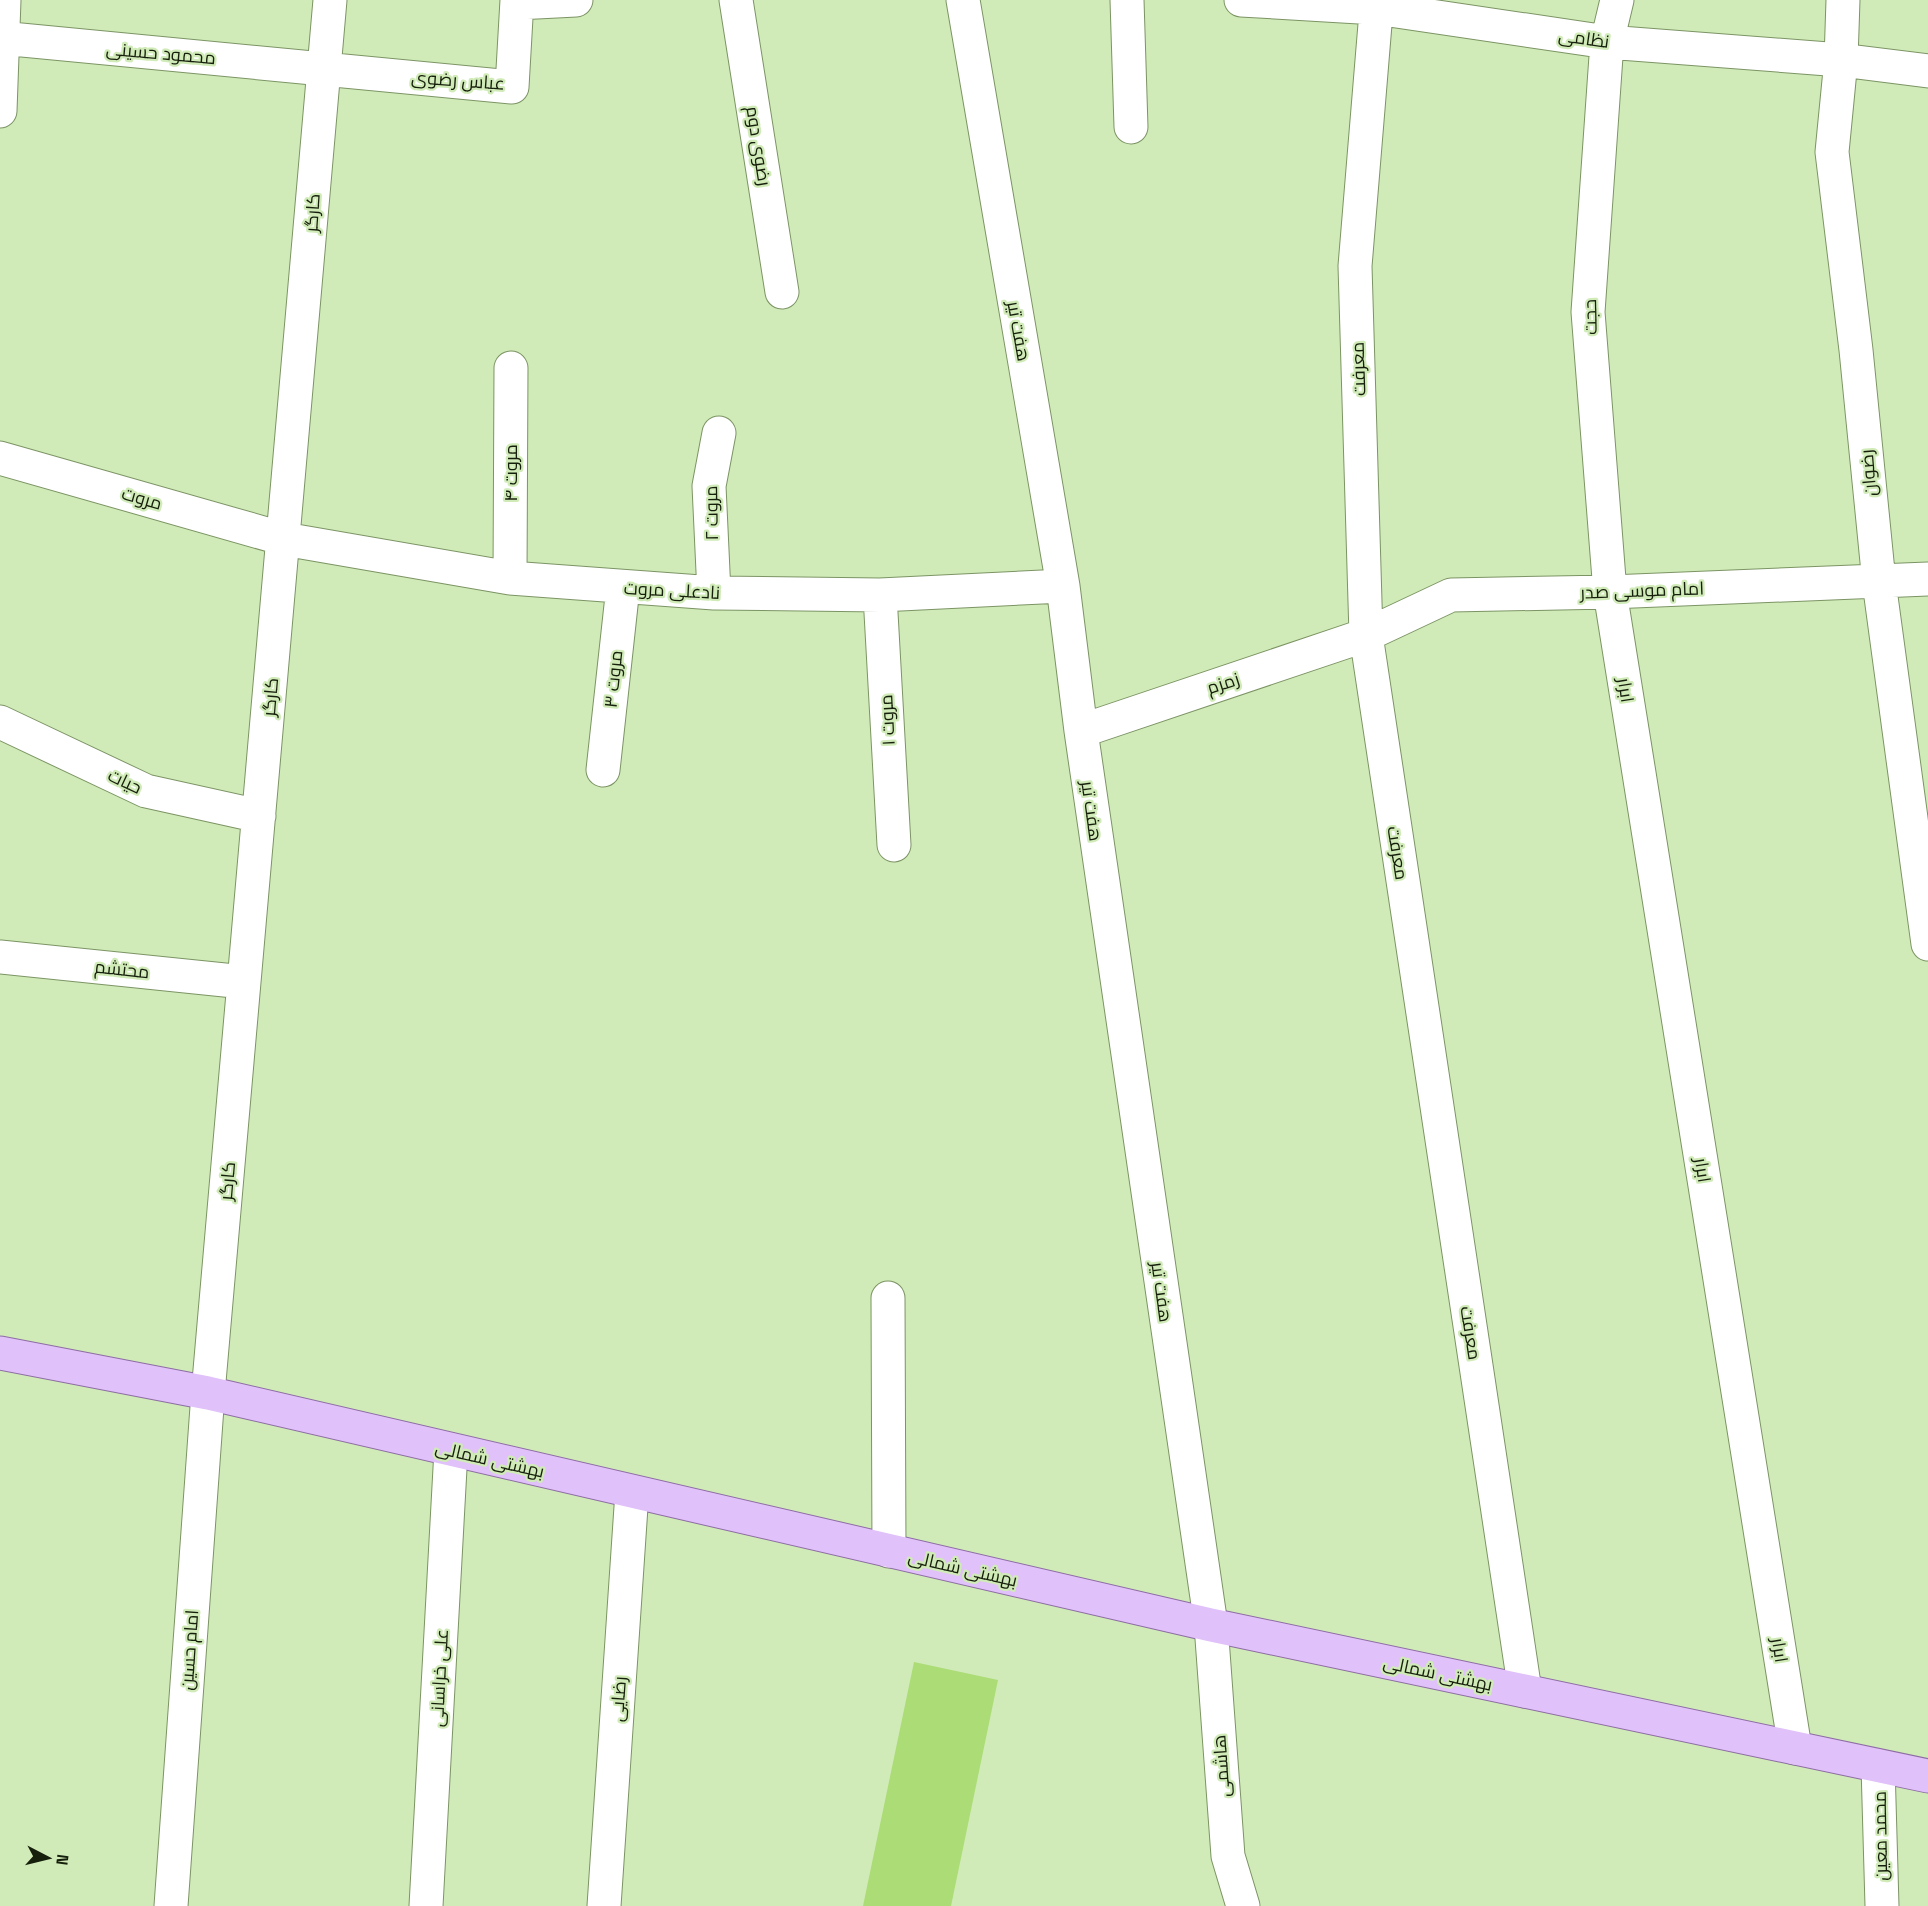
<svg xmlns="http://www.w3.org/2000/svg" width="1928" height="1906" font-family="'Space Grotesk',Cairo,sans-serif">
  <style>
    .building { fill: #abdc76 }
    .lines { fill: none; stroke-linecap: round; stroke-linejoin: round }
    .minor-casing { stroke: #7c9464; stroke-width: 35 }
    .major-casing { stroke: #8d6da3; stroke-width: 35 }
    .minor { stroke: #fff; stroke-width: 33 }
    .major { stroke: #e1c1f9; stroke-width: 33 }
    .labels { text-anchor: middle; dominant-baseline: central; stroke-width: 4.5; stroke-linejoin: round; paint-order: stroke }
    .street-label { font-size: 18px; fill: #161f0c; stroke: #d0ebb8 }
  </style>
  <rect width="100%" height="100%" fill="#d0ebb8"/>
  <!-- building -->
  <path class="building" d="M914,1662L998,1680L951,1906H863Z"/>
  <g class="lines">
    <!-- minor casing -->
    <g class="minor-casing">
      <path id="minor" d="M736,0L782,292
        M963,0L1063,586L1081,731L1211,1625L1228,1856L1243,1906
        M1127,0L1131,127
        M1241,0L1376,8L1607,42L1841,60L1928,71
        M1377,0L1355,266L1366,635L1525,1691
        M1617,0L1607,42L1588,312L1610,592L1795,1748
        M1843,0L1841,60L1832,152L1856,350L1879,582L1928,944
        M517,3L576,0
        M0,38L512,87L517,0
        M0,111L4,0
        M0,458L284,539L510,578L714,593L880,595L1063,586
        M510,578L511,368
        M714,593L709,486L719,433
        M880,595L894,845
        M0,722L146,791L259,816
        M1081,731L1366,635L1451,595L1610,592L1928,579
        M603,770L623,587
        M0,957L244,982
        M888,1298L889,1551
        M1878,1766L1882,1906
        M171,1906L208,1393L330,0
        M426,1906L451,1450
        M604,1906L632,1492"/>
    </g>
    <!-- major casing -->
    <g class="major-casing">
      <path id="major" d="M0,1353L208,1393L1211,1625L1928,1776"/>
    </g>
    <!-- minor -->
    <use href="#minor" class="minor"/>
    <!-- major -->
    <use href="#major" class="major"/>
  </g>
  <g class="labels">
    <!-- street labels -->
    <g class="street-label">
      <text transform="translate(1584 38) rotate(8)">نظامی</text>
      <text transform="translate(161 53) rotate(5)">محمود حسینی</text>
      <text transform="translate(458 80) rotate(4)">عباس رضوی</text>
      <text transform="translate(759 146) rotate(81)">رضوی دوم</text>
      <text transform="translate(312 213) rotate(-86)">کارگر</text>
      <text transform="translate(1590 317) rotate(-91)">حجت</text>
      <text transform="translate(1019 331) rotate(80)">هفت تیر</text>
      <text transform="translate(1358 369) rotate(-92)">معرفت</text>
      <text transform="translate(510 473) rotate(-90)">مروت ۴</text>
      <text transform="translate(1868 473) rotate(-95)">رضوان</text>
      <text transform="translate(142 498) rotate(16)">مروت</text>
      <text transform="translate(711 513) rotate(-91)">مروت ۲</text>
      <text transform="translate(672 590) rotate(3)">نادعلی مروت</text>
      <text transform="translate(1642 590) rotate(-2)">امام موسی صدر</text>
      <text transform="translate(613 679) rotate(-84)">مروت ۳</text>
      <text transform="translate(1223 683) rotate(-18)">زمزم</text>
      <text transform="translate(1626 690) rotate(81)">ابرار</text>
      <text transform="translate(270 697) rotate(-85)">کارگر</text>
      <text transform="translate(887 720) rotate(-93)">مروت ۱</text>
      <text transform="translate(125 781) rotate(25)">حیات</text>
      <text transform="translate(1092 811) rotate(82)">هفت تیر</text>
      <text transform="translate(1398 853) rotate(81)">معرفت</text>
      <text transform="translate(122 969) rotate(6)">محتشم</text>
      <text transform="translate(1703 1170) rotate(81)">ابرار</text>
      <text transform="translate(227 1181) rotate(-85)">کارگر</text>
      <text transform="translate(1162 1292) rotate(82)">هفت تیر</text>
      <text transform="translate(1471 1333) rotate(81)">معرفت</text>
      <text transform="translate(490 1459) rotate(13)">بهشتی شمالی</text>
      <text transform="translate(963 1568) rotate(13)">بهشتی شمالی</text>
      <text transform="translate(189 1650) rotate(-86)">امام حسین</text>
      <text transform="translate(1780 1650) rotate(81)">ابرار</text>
      <text transform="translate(1438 1673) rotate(12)">بهشتی شمالی</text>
      <text transform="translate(439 1678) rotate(-87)">علی خراسانی</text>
      <text transform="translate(618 1699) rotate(-86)">رضایی</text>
      <text transform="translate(1221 1766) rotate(-94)">هاشمی</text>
      <text transform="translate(1880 1836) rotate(-91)">محمد معین</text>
    </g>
  </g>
  <!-- north arrow -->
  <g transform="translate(48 1858) rotate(97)" stroke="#d0ebb8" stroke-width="4.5" paint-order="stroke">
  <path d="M0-4.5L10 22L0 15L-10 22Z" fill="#161f0c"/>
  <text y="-9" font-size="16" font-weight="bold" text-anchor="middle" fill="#161f0c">N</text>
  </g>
</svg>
